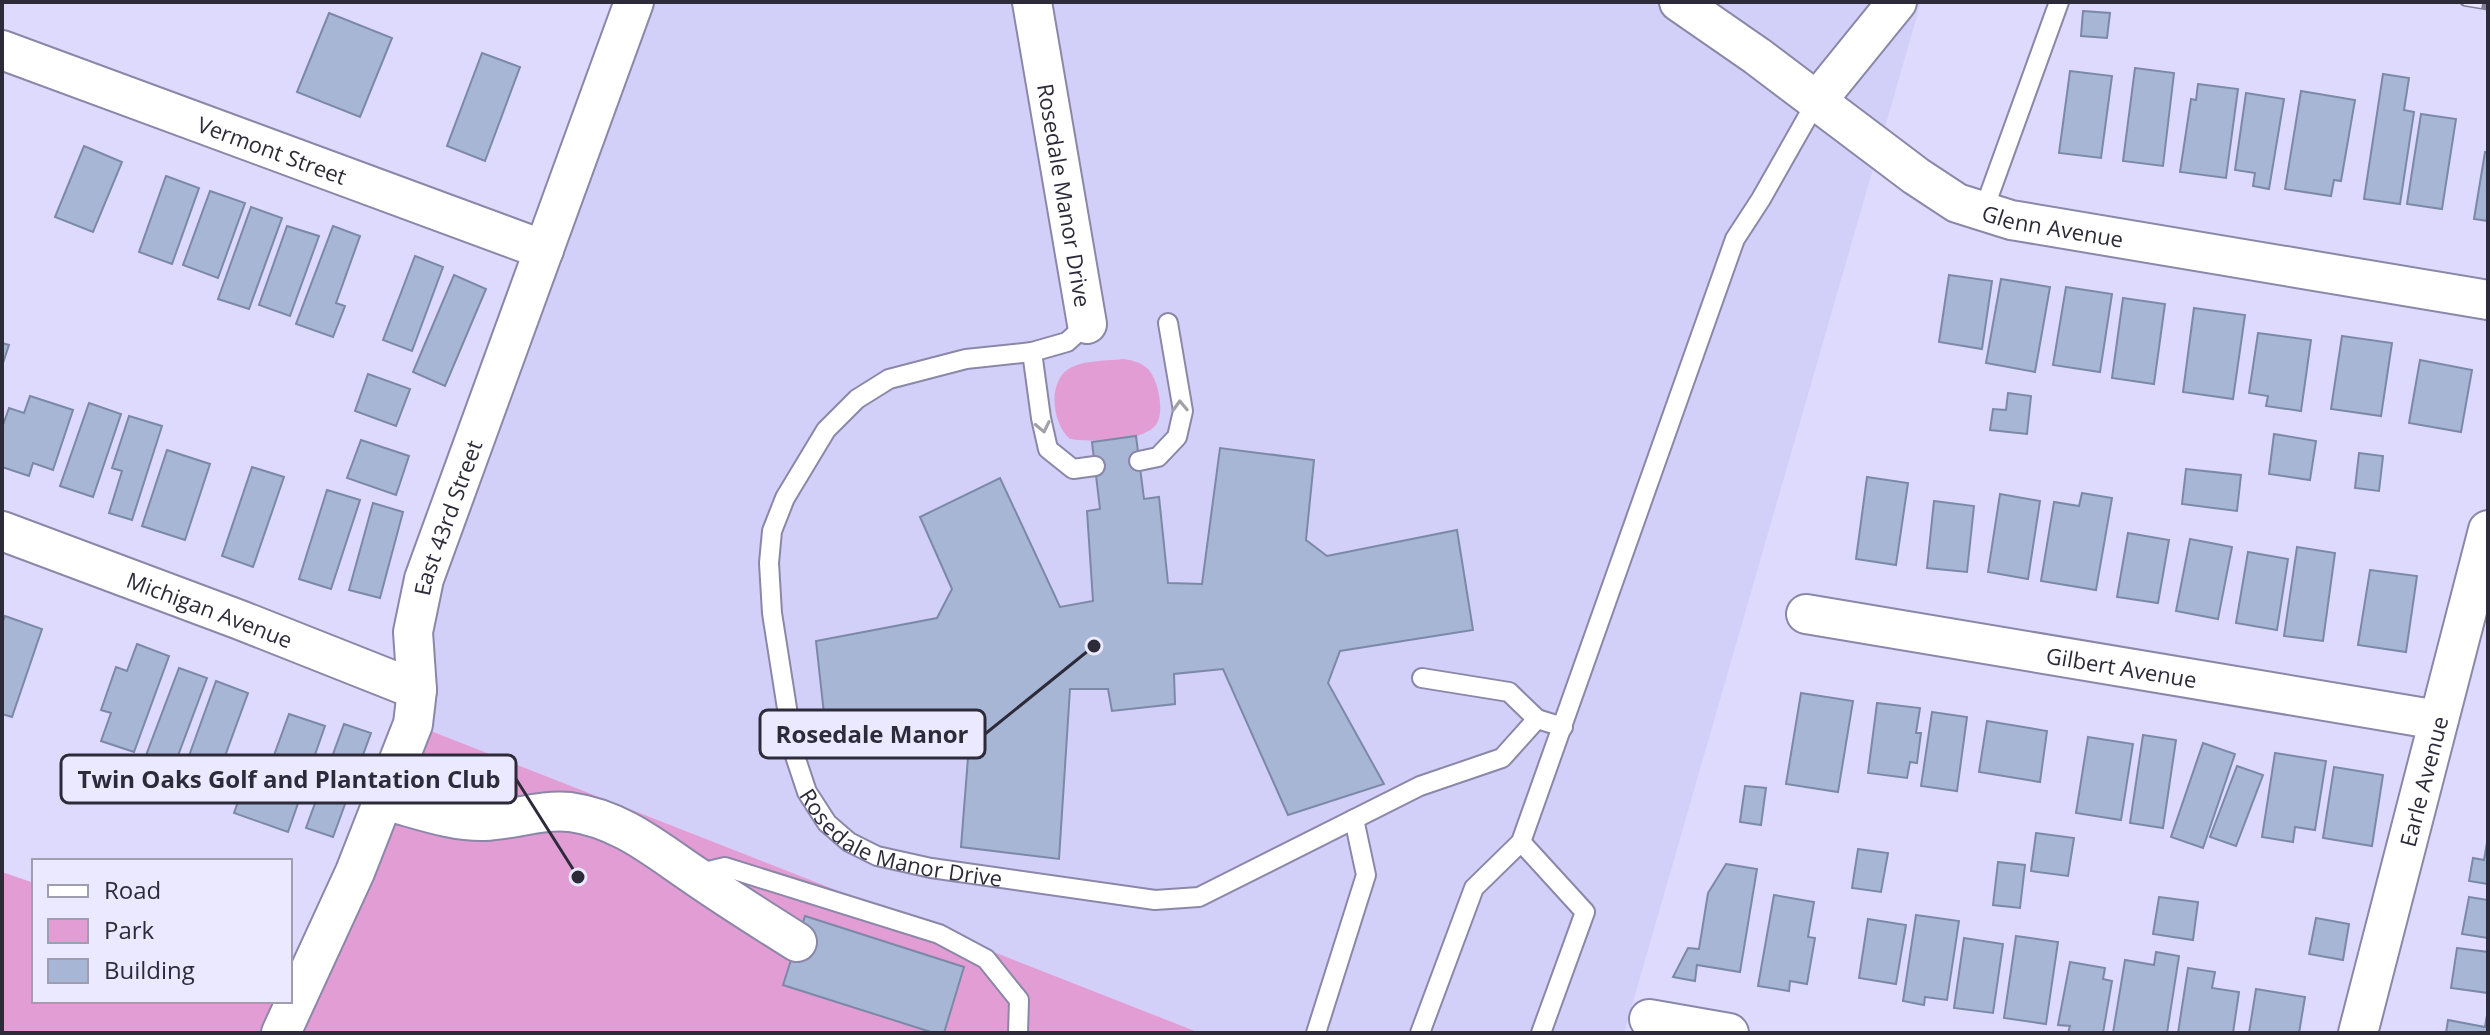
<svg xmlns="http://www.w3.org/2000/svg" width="2490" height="1035" font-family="'Open Sans',sans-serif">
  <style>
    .built { fill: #d2cff9 }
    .green { fill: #e39dd5 }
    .building { fill: #a8b6d6; stroke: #7b89a7; stroke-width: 2 }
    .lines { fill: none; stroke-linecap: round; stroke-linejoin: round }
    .lane-casing { stroke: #8a87a8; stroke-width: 22 }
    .street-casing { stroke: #8a87a8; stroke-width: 42 }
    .lane { stroke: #fff; stroke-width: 18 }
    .street { stroke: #fff; stroke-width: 38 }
    .rail-casing { stroke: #827f97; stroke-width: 9 }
    .rail { stroke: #ebe9ff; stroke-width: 6; stroke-dasharray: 18; stroke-linecap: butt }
    .oneway { stroke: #a0a0a6 }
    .labels { text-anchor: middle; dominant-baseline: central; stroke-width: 6; stroke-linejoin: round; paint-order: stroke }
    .street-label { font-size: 22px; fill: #2d2b39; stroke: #ebe9ff }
    .leader { fill: none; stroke: #2d2b39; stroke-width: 3 }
    .callout-dot { fill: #2d2b39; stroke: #ebe9ff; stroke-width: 3 }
    .callout { fill: #ebe9ff; stroke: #2d2b39; stroke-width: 3 }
    .callout-label { font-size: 24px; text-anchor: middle; font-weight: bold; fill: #2d2b39 }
  </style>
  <rect width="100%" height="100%" fill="#dddafd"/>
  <!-- built -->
  <path class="built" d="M634,2H1921L1624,1033H1200L413,724V632Z"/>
  <!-- green -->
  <path class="green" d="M1123,359C1132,360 1140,362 1147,368C1158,378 1166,413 1155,426C1139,443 1091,442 1070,439C1052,424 1046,379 1072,367C1086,360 1108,361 1123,359Z
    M413,724L1200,1033H2V872L34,883V1001H290Z"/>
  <!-- building -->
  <path class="building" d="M2083,11L2110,13L2107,38L2081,36Z
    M329,13L392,38L360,117L297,92Z
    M482,53L520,67L485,161L447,146Z
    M2135,68L2174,73L2163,166L2123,161Z
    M2070,71L2112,76L2101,158L2059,153Z
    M2383,74L2409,78L2404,110L2414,112L2400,204L2364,199Z
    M2198,84L2238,89L2226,178L2180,172L2191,99L2196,100Z
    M2301,91L2355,100L2341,181L2334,180L2331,196L2285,189Z
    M2246,93L2284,99L2269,189L2253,186L2255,173L2235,170Z
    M2421,114L2456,119L2442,209L2407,204Z
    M84,146L122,162L93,232L55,217Z
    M2485,152L2488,153V221L2474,219Z
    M166,176L199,188L172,264L139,252Z
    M210,191L245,203L218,278L183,265Z
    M251,207L282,218L249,309L218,299Z
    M287,226L319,236L290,316L259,305Z
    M333,226L360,236L336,303L345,306L333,337L296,324Z
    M415,256L443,267L412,351L383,340Z
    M454,275L486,289L445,386L413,372Z
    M1949,275L1992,281L1982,349L1939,342Z
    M2001,279L2050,287L2035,372L1986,363Z
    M2066,287L2112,294L2100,372L2053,365Z
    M2123,298L2165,304L2154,384L2112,378Z
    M2194,308L2245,315L2233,399L2183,392Z
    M2258,333L2311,340L2301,411L2266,406L2268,396L2249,393Z
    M2342,336L2392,343L2381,416L2331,409Z
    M2,343L9,345L2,366Z
    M2420,360L2472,370L2461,432L2409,423Z
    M368,374L410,389L396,426L355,411Z
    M2008,393L2031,396L2027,434L1990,430L1993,409L2006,410Z
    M30,396L73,410L53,470L33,463L29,476L2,467V428L9,408L24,413Z
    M89,403L121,414L93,497L60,486Z
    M129,416L162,426L132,520L109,513L122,471L112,468Z
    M2274,434L2316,441L2310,480L2269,474Z
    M1136,436L1144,499L1159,497L1168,583L1202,584L1220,448L1314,460L1306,540L1327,556L1457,530L1473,630L1340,651L1328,683L1384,784L1288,815L1223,669L1174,674L1175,704L1112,711L1108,689H1070L1059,859L961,847L970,732L944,714L827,741L816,641L937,618L952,589L920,517L1000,478L1060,607L1093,601L1087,511L1100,509L1092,442Z
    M361,440L409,456L396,495L347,478Z
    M167,450L210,464L185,540L142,526Z
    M2359,453L2383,456L2379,491L2355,488Z
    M252,467L284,477L253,567L222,556Z
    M2186,469L2241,475L2237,511L2182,504Z
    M1867,477L1908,483L1896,565L1856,559Z
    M327,490L360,500L331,589L299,579Z
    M2082,493L2112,498L2096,590L2041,581L2054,502L2079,506Z
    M2000,494L2040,501L2028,579L1988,572Z
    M1934,501L1974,506L1967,572L1927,568Z
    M373,503L403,512L380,598L349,590Z
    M2128,533L2169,540L2158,603L2117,597Z
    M2190,539L2232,547L2218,619L2176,611Z
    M2297,547L2335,553L2323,641L2284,636Z
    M2248,552L2288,559L2277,630L2236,623Z
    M2370,570L2417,576L2406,652L2358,645Z
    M5,616L42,629L12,717L2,714V623Z
    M137,644L169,656L134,752L101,741L111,713L101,710L116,667L127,671Z
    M179,668L207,678L170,777L142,766Z
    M216,681L248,693L213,789L181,778Z
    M1801,693L1853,701L1838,792L1786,784Z
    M1877,703L1920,708L1916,733H1921L1917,763L1910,762L1907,778L1868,773Z
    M1932,712L1967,717L1957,791L1921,786Z
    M289,714L325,726L288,832L234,813L244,785L261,791Z
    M1987,721L2047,731L2040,782L1979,772Z
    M344,724L371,733L333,837L306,828Z
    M2143,735L2176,740L2163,828L2130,823Z
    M2088,737L2133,744L2121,820L2076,813Z
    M2203,743L2235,754L2203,848L2171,837Z
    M2275,753L2326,761L2315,830L2295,827L2293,842L2262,837Z
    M2237,766L2263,775L2236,846L2210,837Z
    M2334,767L2383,775L2372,846L2323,838Z
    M1745,786L1766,788L1761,825L1740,822Z
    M2036,833L2074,838L2068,876L2031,871Z
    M2488,837V884L2469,881L2473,858L2484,860Z
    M1858,849L1888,853L1881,892L1852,888Z
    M1998,862L2025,865L2020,908L1993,905Z
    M1726,864L1757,869L1740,972L1697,965L1695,981L1673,977L1688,948L1699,949L1708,893Z
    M1774,895L1814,902L1808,937L1815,938L1807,984L1790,981L1789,991L1758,986Z
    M2159,897L2198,902L2193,940L2153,934Z
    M2469,897L2488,900V938L2462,934Z
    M1916,915L1959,921L1947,1000L1925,997L1924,1005L1903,1001Z
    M805,916L964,967L944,1033H934L783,985Z
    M2316,918L2349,924L2343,960L2309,954Z
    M1868,919L1906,925L1896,984L1859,978Z
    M2016,936L2058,942L2046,1024L2004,1018Z
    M1964,938L2003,944L1993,1013L1954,1008Z
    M2457,948L2488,952V993L2451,988Z
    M2156,952L2179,956L2167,1033H2113L2125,960L2154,965Z
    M2070,962L2105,968L2103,979L2112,981L2103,1033H2068L2070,1026L2058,1025Z
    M2188,968L2215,972L2212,988L2239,992L2233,1033H2178Z
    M2256,989L2305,997L2299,1033H2249Z
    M2487,1015L2488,1033H2446L2448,1020L2485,1027Z"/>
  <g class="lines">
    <!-- lane casing -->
    <g class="lane-casing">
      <g id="lane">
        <path d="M1983,212L2059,2"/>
        <path id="s1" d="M1087,324L1067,342L1032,352L966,359L889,379L857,399L826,430L785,498L772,531L769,563L772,613L794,753L807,792L827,823L849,842L877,856L931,868L1155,900L1199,897L1420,786L1502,758L1537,719L1563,727"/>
        <path d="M1032,352L1041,418L1048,449L1073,469L1095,466"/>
        <path d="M1139,461L1158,457L1177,437L1183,411L1168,323"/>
        <path d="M1422,678L1509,692L1537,719"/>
        <path d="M1521,842L1585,912L1541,1033"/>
        <path d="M696,874L725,867L939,934L986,959L1019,1000L1018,1033"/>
        <path d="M1316,1033L1366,875L1354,819"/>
        <path d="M1420,1033L1474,888L1521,842L1735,239L1761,199L1816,102"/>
      </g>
    </g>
    <!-- street casing -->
    <g class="street-casing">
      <g id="street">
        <path id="s2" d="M1032,2L1087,324"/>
        <path id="s3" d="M1679,2L1757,56L1916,176L1957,203L2011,220L2488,300"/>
        <path id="s4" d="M2,50L544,250"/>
        <path d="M1816,102L1897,2"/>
        <path id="s5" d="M2,531L240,620L417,690"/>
        <path id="s6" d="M1806,614L2438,720"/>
        <path d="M383,800C416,808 451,822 485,821C513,820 541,809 570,812C620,819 654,848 694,875C727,898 762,920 797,942"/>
        <path d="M1649,1019L1729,1033"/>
        <path id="s7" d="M281,1033L355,872L413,724L417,690L413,632L424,579L634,2"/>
        <path id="s8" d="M2358,1033L2488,530"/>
      </g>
    </g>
    <!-- lane -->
    <use href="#lane" class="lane"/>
    <!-- street -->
    <use href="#street" class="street"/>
    <!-- rail casing -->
    <g class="rail-casing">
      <path id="rail" d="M2464,2L2488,6"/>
    </g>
    <!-- rail -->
    <use href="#rail" class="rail"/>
  </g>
  <!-- one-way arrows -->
  <defs><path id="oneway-chevron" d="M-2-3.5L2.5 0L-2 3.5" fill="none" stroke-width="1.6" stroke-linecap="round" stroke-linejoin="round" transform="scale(2)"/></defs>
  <g class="oneway">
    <use href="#oneway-chevron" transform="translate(1180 406) rotate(-92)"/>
    <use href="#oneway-chevron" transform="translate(1043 427) rotate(78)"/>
  </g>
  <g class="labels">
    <!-- street labels -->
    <g class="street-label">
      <text stroke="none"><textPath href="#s4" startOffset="288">Vermont Street</textPath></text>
      <text stroke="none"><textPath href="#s2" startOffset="196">Rosedale Manor Drive</textPath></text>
      <text stroke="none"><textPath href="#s3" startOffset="442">Glenn Avenue</textPath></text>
      <text stroke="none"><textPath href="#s7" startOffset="548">East 43rd Street</textPath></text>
      <text stroke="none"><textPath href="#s5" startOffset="222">Michigan Avenue</textPath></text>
      <text stroke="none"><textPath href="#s6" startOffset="320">Gilbert Avenue</textPath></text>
      <text stroke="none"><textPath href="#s8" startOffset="260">Earle Avenue</textPath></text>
      <text stroke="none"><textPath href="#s1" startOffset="782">Rosedale Manor Drive</textPath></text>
    </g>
  </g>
  <!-- callouts -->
  <path class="leader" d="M1094 646L985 734M578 877L516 779"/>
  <g class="callout-dot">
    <circle cx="1094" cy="646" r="8"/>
    <circle cx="578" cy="877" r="8"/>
  </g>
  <g class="callout">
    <rect x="760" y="710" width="225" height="48" rx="8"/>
    <rect x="61" y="755" width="455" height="48" rx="8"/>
  </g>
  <g class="callout-label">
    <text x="872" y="743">Rosedale Manor</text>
    <text x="289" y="788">Twin Oaks Golf and Plantation Club</text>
  </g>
  <!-- border -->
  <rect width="2490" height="1035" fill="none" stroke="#2d2b39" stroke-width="8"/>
  <!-- legend -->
  <rect x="32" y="859" width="260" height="144" fill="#ebe9ff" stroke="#9f9db0" stroke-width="2"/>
  <rect x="48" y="885" width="40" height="12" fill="#ffffff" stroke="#9f9db0" stroke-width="2"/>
  <text x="104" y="899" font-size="24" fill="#2d2b39">Road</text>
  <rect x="48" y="919" width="40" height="24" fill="#e39dd5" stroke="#9f9db0" stroke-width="2"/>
  <text x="104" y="939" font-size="24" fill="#2d2b39">Park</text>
  <rect x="48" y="959" width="40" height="24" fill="#a8b6d6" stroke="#9f9db0" stroke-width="2"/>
  <text x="104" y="979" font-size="24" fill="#2d2b39">Building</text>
</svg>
